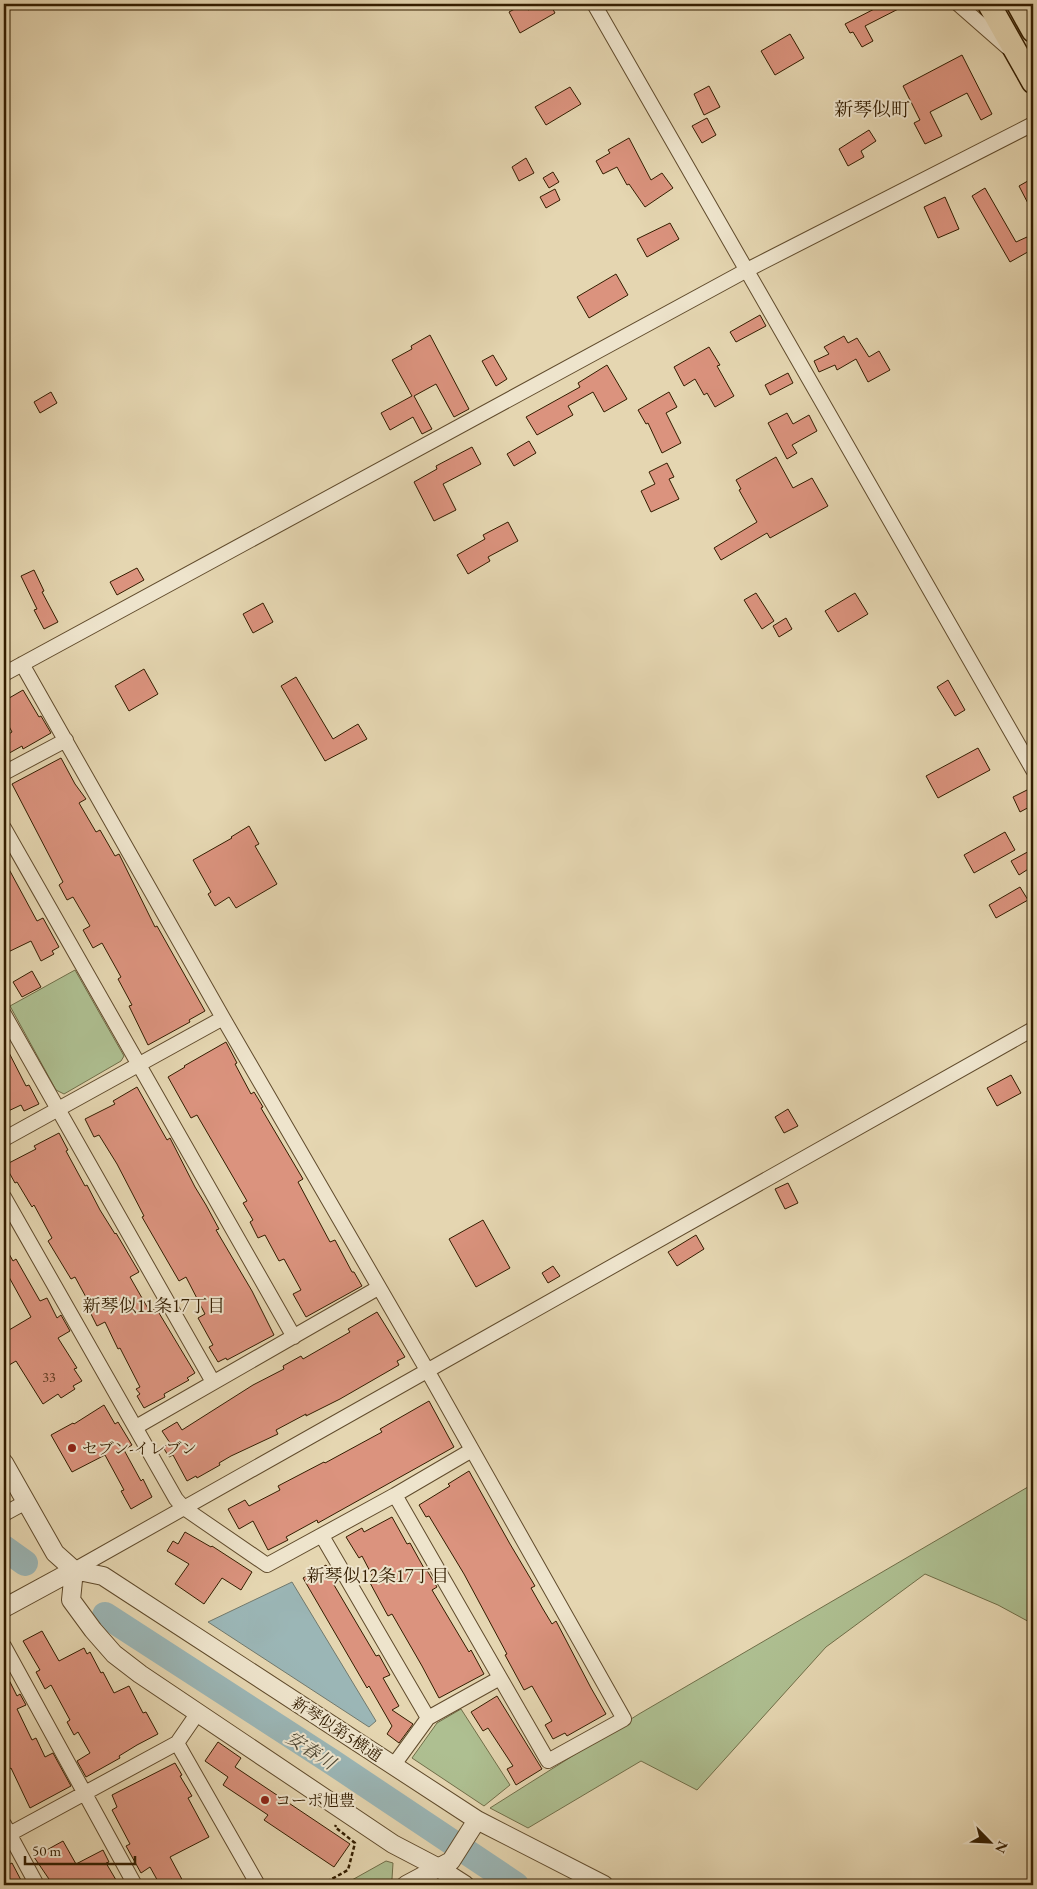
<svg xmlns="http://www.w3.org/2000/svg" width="1037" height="1889" font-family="'EB Garamond','Noto Serif JP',serif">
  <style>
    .green { fill: #aebf91; stroke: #706e48 }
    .water { fill: #9bb6b6; stroke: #71796d }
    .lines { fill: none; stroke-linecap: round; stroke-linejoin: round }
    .river { stroke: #9bb6b6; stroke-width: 26 }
    .building { fill: #db937e; stroke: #331d00 }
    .minor-casing { stroke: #604b2c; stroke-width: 16 }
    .tertiary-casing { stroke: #604b2c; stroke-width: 20 }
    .primary-casing { stroke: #331d00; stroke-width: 25 }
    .path { stroke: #331d00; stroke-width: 2.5; stroke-dasharray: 4 2.5; stroke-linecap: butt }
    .minor { stroke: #eee4cc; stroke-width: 14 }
    .tertiary { stroke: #eee4cc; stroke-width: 18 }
    .primary { stroke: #e5d6b1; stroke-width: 22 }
    .poi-dot { fill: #8f2418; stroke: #eee4cc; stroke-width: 2 }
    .labels { text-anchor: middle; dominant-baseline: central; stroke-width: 4; stroke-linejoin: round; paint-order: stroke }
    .number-label { font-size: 14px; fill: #5d3a20 }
    .poi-label { font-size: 16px; fill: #331d00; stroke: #eee4cc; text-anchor: start }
    .street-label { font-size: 16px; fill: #331d00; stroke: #eee4cc }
    .neighbourhood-label { font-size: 18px; fill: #331d00; stroke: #eee4cc }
    .water-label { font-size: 18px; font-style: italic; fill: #524b37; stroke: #eee4cc }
    .quarter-label { font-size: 19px; fill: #331d00; stroke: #eee4cc }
  </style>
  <rect width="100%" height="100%" fill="#e5d6b1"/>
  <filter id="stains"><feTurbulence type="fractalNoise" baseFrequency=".004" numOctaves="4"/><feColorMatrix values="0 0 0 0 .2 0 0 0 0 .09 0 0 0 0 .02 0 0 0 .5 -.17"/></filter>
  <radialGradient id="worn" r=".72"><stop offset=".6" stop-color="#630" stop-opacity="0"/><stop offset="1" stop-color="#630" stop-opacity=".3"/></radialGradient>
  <!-- green -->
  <path class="green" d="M75,970L124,1056L121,1061L64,1094L56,1090L10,1006Z
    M1033,1484V1624L998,1605L925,1574L826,1647L697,1790L641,1761L528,1828L490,1808L639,1714Z
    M461,1709L510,1785L484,1806L412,1758L437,1723Z
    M386,1861L393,1863L392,1879L382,1885H343Z"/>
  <!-- water -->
  <path class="water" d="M292,1582L376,1721L369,1727L208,1622Z"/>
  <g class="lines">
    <!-- river -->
    <path class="river" d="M4,1548L25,1563
      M105,1615L332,1762L516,1885"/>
  </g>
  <!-- building -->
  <path class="building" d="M524,4L528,10L540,4H550L555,13L520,33L509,12Z
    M884,4H908L865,26L873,41L862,47L853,32L850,33L845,24Z
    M790,34L804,58L775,75L761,51Z
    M962,55L992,114L981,120L967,93L930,112L942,136L925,144L914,123L920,120L903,86Z
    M709,86L720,107L704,115L694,94Z
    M570,87L581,104L546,125L535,107Z
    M707,118L716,135L702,143L692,126Z
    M869,130L876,141L861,151L864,157L848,166L839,149Z
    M629,138L651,180L662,173L673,188L645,207L629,184L627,185L617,167L603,174L596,161L610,153L608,150Z
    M526,158L534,173L519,181L512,167Z
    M553,172L559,182L549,188L543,178Z
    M1033,178V213L1019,186Z
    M985,188L1016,242L1027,237L1033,249L1010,262L972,196Z
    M555,189L560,200L546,208L540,197Z
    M945,197L959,229L938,238L924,207Z
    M670,223L679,239L647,257L637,239Z
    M616,274L628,295L589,318L577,297Z
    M760,315L766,326L736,342L730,332Z
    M430,335L469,409L454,417L436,384L414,396L432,429L422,434L413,417L390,430L381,413L412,396L392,360L412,349L411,346Z
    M844,336L848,343L857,338L869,357L879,351L890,370L868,382L856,359L837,370L835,365L819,372L814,361L829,354L824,347Z
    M709,347L720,365L717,366L734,396L715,407L707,393L704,395L695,379L684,386L674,367Z
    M493,355L507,379L496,386L482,361Z
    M607,365L627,399L604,412L593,392L568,406L573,415L537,435L526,417L580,387L578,383Z
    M788,373L793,383L770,395L765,385Z
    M51,392L57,403L40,413L34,402Z
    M669,392L677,407L666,413L681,443L662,453L648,423L646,424L638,410Z
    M787,413L793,424L809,415L817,431L792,445L797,453L787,459L768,423Z
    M529,441L536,453L514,466L507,454Z
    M472,447L481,464L443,484L456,510L434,521L414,482L437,469L436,466Z
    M776,457L793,488L812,478L828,506L770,538L767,533L721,560L714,548L757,522L739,490L741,489L736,480Z
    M667,463L674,477L669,479L679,499L651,512L641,491L655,484L649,472Z
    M508,522L518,541L488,557L490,561L468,574L457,555L485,539L483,535Z
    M137,568L144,580L117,595L110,582Z
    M34,570L44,591L42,592L58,622L44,629L34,610L37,609L21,576Z
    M756,593L774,621L762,629L744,600Z
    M855,593L868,614L838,632L825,611Z
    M263,603L273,622L253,633L243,614Z
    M786,618L792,629L779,637L773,626Z
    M144,669L158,694L129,711L115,686Z
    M296,677L333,739L358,724L367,739L325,761L281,686Z
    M948,680L965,710L955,716L937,687Z
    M23,690L39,717L41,716L51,733L23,749L22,746L4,756V737L12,732L4,717V701Z
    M978,748L990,770L938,798L926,776Z
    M61,758L75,784L86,799L79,803L96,832L100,830L115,856L119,854L155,927L157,926L205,1011L189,1020L190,1022L148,1045L129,1006L132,1005L118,979L121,977L102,943L93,948L83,930L90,926L73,897L67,900L59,885L63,882L12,784Z
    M1027,790L1033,802V805L1020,812L1013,797Z
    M249,826L259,844L255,846L277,884L236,908L229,897L215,906L208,894L211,892L193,860L232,838L231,837Z
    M1005,832L1015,850L974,873L964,855Z
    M1033,849V866L1019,875L1011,861Z
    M4,860L37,921L43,918L59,947L52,951L54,954L41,961L31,941L4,954Z
    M1020,887L1028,900L996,918L989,905Z
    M32,971L41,987L22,997L13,982Z
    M226,1042L237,1063L235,1064L251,1094L254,1092L263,1107L261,1108L303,1179L298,1182L330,1242L335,1240L352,1272H354L362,1286L306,1317L293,1294L301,1290L284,1259L279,1261L265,1235L258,1238L250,1222L253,1220L243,1203L247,1201L197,1115L191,1118L168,1077L185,1067L184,1066Z
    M4,1043L26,1086L29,1085L39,1104L24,1111L21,1105L4,1113Z
    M1011,1075L1021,1093L997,1106L987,1088Z
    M137,1087L167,1140L170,1138L195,1187L206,1205L219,1229L216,1230L252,1291L274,1335L227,1360L226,1358L218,1362L209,1347L213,1345L198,1318L205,1314L186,1277L179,1281L142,1217L144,1216L117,1164L99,1135L94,1137L85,1119L115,1104L113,1101Z
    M788,1109L798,1126L784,1133L775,1117Z
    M59,1133L68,1150L66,1151L85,1186L87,1185L100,1210L115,1234L116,1233L139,1272L130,1277L150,1312L156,1308L195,1373L187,1378L189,1380L164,1394L165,1397L144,1408L137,1396L140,1394L136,1389L140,1387L120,1348L118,1349L105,1322L97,1326L90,1312L93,1310L75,1277L71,1279L48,1241L52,1238L34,1205L32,1207L17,1182L15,1183L5,1165L36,1149L34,1146Z
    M788,1183L798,1203L785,1209L775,1189Z
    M483,1220L510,1268L476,1287L449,1239Z
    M696,1235L704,1249L677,1266L668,1252Z
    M4,1245L13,1261L16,1259L40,1301L47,1298L57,1318L61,1315L70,1331L58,1338L77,1368L74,1369L82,1381L73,1386L75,1389L61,1398L58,1394L43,1404L16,1361L4,1368V1333L31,1317L4,1268Z
    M553,1266L560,1276L548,1283L542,1273Z
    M377,1312L405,1357L397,1361L399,1365L340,1399L306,1416V1414L276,1430L278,1434L231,1456L219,1463L220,1465L197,1478L196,1476L187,1481L173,1455L169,1457L163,1447L170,1443L162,1431L177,1422L182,1430L253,1385L284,1369L283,1366L301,1356L303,1359L350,1332L348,1329Z
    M429,1401L454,1447L318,1523L317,1520L286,1537L288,1540L268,1550L253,1521L239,1529L228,1509L245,1500L249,1506L280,1490L278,1486L324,1462L325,1463L382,1432L380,1429Z
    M104,1405L115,1424L118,1422L132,1445L124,1450L141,1481L143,1479L152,1497L131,1509L121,1491L124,1490L105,1455L72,1472L51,1435L73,1423L74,1424Z
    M469,1471L510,1544L535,1586L531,1588L543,1609L552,1624L556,1621L591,1688L606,1714L567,1736L565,1733L553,1739L545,1725L552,1721L532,1686L524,1690L505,1655L507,1654L464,1574L429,1516L426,1517L419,1505L450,1486L448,1484Z
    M392,1517L407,1544L410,1543L425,1570L426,1569L437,1587L432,1590L469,1652L471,1650L484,1674L439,1698L422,1666L392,1614L388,1616L382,1605L369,1581L374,1579L362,1556L359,1558L346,1537L362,1528L364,1532Z
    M185,1532L211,1547L212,1546L252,1572L241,1590L222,1578L204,1604L175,1584L189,1564L167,1551L173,1541L178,1544Z
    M326,1565L337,1584L334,1585L376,1656L379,1655L390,1675L383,1678L399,1706L392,1710L413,1724L399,1743L387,1734L392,1726L369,1686L367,1688L303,1578Z
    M42,1631L59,1661L84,1648L87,1654L90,1652L101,1673L103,1672L114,1693L129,1686L143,1713L146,1712L158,1734L137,1745L119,1756L120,1758L86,1777L77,1761L90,1753L78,1732L74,1735L67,1722L70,1720L51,1685L45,1689L36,1672L40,1670L23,1641Z
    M4,1670L17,1696L20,1694L26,1705L17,1709L32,1740L36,1738L45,1757L53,1753L71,1786L30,1808L11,1768L4,1772Z
    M497,1696L542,1769L516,1785L507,1769L513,1766L488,1728L483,1731L471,1712Z
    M218,1742L241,1758L235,1767L350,1844L334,1867L264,1820L268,1815L223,1785L228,1777L205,1761Z
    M175,1763L182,1775L180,1776L192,1796L188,1798L209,1837L170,1857L185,1885H160L150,1867L141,1873L126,1846L130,1844L112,1810L117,1807L112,1795Z
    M63,1841L76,1864L103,1850L109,1862L106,1863L119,1885H53L34,1857Z
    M12,1863L22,1882L15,1885H4V1867Z"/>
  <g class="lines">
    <!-- minor casing -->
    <g class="minor-casing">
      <path id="minor" d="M594,4L1033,770
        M958,4L1007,47
        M22,664L223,1018L427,1370L624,1719L548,1761L395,1495
        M4,674L747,270L1033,124
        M4,773L66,740
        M4,828L294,1337
        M4,1014L213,1382
        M4,1139L223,1018
        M4,1197L176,1499L184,1508L267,1565L395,1495L472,1450
        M136,1427L378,1288
        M4,1514L26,1502
        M322,1536L428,1718
        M74,1570L1033,1029
        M4,1646L135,1885
        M177,1743L258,1885
        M393,1766L428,1718L500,1678
        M4,1824L37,1885
        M4,1837L177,1743L197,1714"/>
    </g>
    <!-- tertiary casing -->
    <g class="tertiary-casing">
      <path id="tertiary" d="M4,1463L55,1553L74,1570L103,1576L477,1820L604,1885
        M74,1570L71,1600L93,1630L114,1654L140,1674L393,1844L437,1867L465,1885
        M4,1608L74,1570
        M406,1885L451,1861L477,1820"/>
    </g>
    <!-- primary casing -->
    <g class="primary-casing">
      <path id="primary" d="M989,4L1033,82
        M1018,4L1033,31"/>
    </g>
    <!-- path -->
    <path class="path" d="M4,1576L10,1587
      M321,1885L348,1870L355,1843L335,1827L336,1825"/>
    <!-- minor -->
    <use href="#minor" class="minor"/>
    <!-- tertiary -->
    <use href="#tertiary" class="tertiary"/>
    <!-- primary -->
    <use href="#primary" class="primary"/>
  </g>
  <!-- markers -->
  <g class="poi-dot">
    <circle cx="72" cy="1448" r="5"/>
    <circle cx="265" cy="1800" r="5"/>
  </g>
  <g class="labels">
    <!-- number labels -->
    <g class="number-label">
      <text x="49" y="1377">33</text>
    </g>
    <!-- poi labels -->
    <g class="poi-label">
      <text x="82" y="1448">セブン-イレブン</text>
      <text x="275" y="1800">コーポ旭豊</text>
    </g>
    <!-- street labels -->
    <g class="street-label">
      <text transform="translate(337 1729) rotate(33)">新琴似第5横通</text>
    </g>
    <!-- neighbourhood labels -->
    <g class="neighbourhood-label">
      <text x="154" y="1305">新琴似11条17丁目</text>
      <text x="378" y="1575">新琴似12条17丁目</text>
    </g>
    <!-- water labels -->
    <g class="water-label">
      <text transform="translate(311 1750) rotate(33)">安春川</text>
    </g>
    <!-- quarter labels -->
    <g class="quarter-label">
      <text x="872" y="109">新琴似町</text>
    </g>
  </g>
  <!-- margin -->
  <rect width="1037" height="1889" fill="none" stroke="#e5d6b1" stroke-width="20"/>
  <rect x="5" y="5" width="1027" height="1879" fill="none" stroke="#331d00" stroke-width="2.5"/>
  <rect x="10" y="10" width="1017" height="1869" fill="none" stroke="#331d00"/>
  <!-- north arrow -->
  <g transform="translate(990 1842) rotate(114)" stroke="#eee4cc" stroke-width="4" paint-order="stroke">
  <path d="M0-4L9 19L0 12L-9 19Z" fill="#331d00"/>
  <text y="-8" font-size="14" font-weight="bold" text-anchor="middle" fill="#331d00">N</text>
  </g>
  <!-- scale -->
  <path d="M25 1856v8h110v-8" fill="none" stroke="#331d00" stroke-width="2.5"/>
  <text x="32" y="1856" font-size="15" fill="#331d00" stroke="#eee4cc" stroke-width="4" paint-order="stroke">50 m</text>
  <rect width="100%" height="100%" filter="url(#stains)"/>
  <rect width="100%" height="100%" fill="url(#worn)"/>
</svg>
